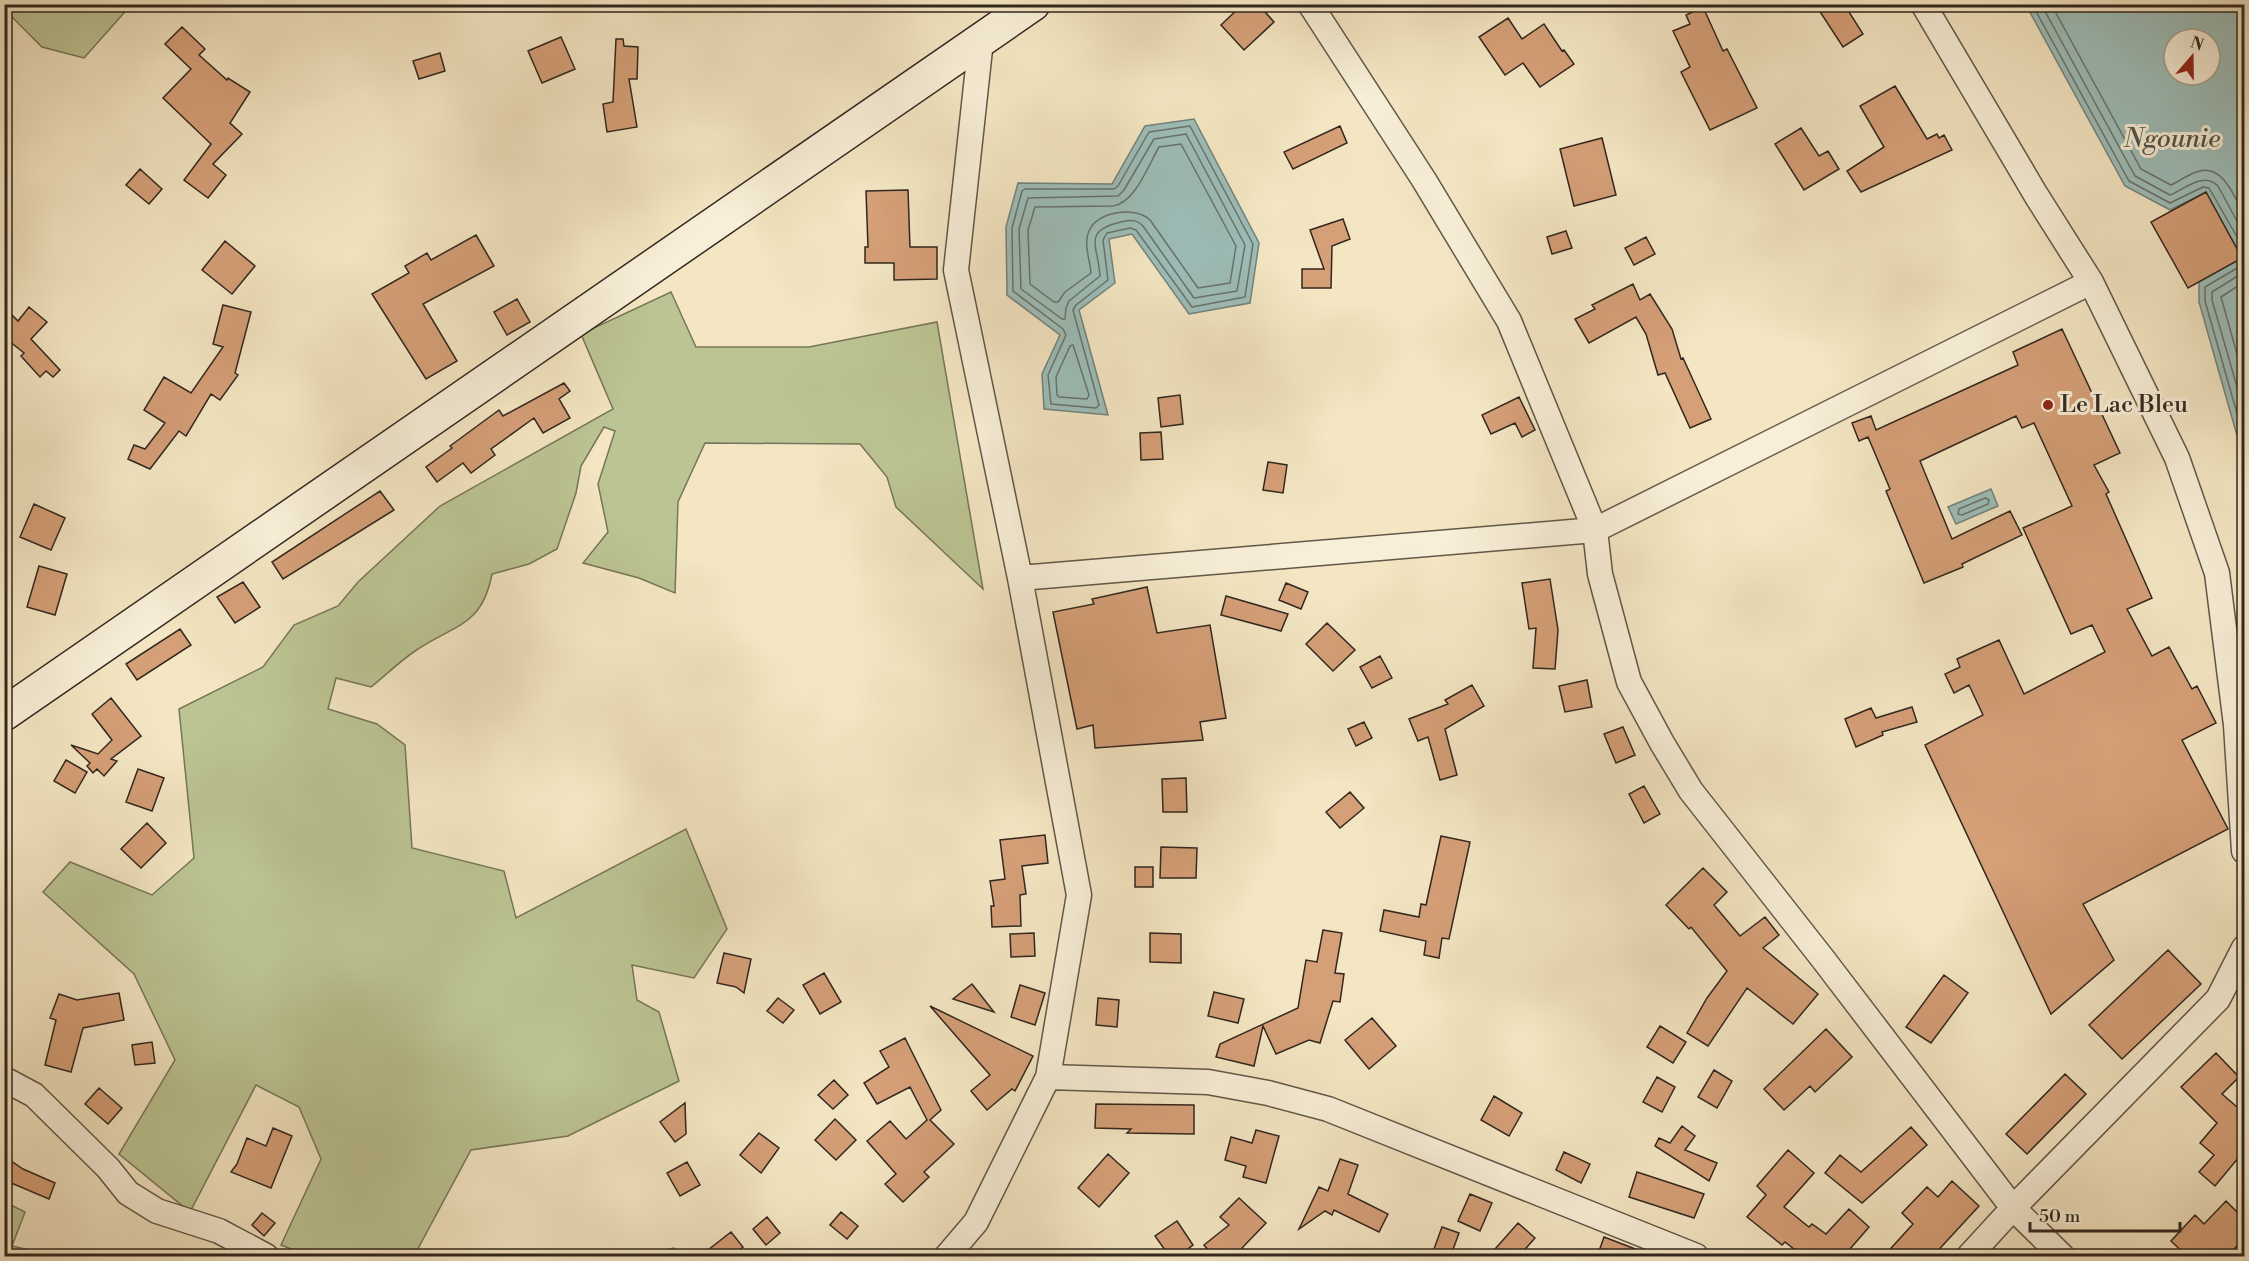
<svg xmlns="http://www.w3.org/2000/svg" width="2249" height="1261" font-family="'Libre Bodoni',serif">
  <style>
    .green { fill: #bcc493; stroke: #767659; stroke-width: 1.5 }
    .water { fill: #9dbeb9; stroke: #72827b; stroke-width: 1.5; fill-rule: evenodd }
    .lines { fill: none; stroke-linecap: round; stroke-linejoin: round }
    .shore { stroke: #67726c; stroke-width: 1.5 }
    .building { fill: #d59f78; stroke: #31271f; stroke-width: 1.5 }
    .street-casing { stroke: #625748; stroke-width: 27 }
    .secondary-casing { stroke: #31271f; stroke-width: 36 }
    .street { stroke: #f8efd8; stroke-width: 24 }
    .secondary { stroke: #f8efd8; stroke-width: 33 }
    .poi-dot { fill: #8f2418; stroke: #f8efd8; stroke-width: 2 }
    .labels { text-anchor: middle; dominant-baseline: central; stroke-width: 6; stroke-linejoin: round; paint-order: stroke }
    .poi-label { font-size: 24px; fill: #31271f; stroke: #f8efd8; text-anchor: start }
    .water-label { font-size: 26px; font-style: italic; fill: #51544d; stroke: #f8efd8 }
  </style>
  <rect width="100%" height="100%" fill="#f4e6c3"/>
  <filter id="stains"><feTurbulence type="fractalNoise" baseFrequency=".00333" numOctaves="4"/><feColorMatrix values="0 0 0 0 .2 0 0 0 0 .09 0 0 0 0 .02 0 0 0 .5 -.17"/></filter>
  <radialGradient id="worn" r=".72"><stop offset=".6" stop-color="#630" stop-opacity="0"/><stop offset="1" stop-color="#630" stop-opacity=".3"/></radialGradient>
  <!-- green -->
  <path class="green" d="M4,5L131,4V5L84,58L42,47L5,10Z
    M671,292L696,347H809L937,322L983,589L896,507L887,477L860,444L705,443L678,502L675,593L639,578L583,563L608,532L598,484L615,431L604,427L581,466L576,493L557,549L529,564L492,574C482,626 456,624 418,649C401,660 386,675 371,687L336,678L328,709L377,724L405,745L412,848L504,871L516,918L686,829L727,929L694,978L632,965L637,1000L659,1012L679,1081L568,1136L471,1150L414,1256H309L281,1245L321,1159L299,1107L256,1085L190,1212L119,1154L175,1060L134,974L43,892L70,862L152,895L194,858L179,709L263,667L294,625L338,606L358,582L440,506L613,409L581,334Z
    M5,1202L25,1212L12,1246L52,1255L51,1256H5Z
    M674,1248L684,1256H639Z"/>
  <!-- water -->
  <path class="water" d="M2026,5H2244V460L2199,302V282L2242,258L2206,192L2170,210L2125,186ZM2174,39H2210V75H2174Z
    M1194,119L1259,243L1250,303L1189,314L1132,234L1109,239L1115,283L1079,310L1108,415L1044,409L1042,374L1060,335L1007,295L1006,227L1018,183L1112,184L1145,126Z
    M1991,489L1998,506L1956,524L1948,507Z"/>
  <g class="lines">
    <!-- shore -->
    <path class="shore" d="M2032,4L2129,181L2170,203L2203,187L2209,188L2244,249
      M2041,4L2135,176L2170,195C2185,189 2204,171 2218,186L2244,234
      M2051,4L2141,169L2171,185C2179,181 2188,175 2196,172C2223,162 2235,198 2244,215
      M1190,126L1253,244L1245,297L1192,307L1136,230L1130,228L1107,233L1103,240L1108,280L1076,305L1073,310L1099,405L1096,408L1051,404L1048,375L1066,335L1063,329L1013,291L1012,228L1022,191L1025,189H1114L1118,186L1149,132Z
      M1186,134L1245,245L1237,291L1194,298L1143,226C1136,219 1130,220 1121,222C1082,231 1098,245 1100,276L1069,301L1066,308L1065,319H1062L1021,289L1019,229L1028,198L1118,196L1124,190L1154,139Z
      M1181,144L1236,246L1230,283L1198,288L1150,220C1136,206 1097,211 1089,231C1083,243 1090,260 1091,273L1065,292L1058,302H1054L1030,284L1028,230L1035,207L1113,206C1135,203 1148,166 1159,147Z
      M2244,264L2205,287V301L2244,438
      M2244,272L2212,292V300L2244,411
      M2244,282L2221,297L2244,379
      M1073,345L1089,395L1087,399L1059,397L1057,395L1056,377L1070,346Z
      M1985,498L1989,500L1988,504L1962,515L1958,514L1959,509Z"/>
  </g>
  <!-- building -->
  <path class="building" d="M1243,4H1258L1274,22L1244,50L1221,25Z
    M1815,4H1844L1863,34L1843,47Z
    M1703,7L1723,51L1727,49L1757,108L1710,130L1681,72L1690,67L1673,31L1690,24L1686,15Z
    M1508,18L1522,39L1544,24L1562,51L1564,50L1574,64L1540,87L1523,63L1505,75L1479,37Z
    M182,27L205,49L199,55L227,80L228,78L250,92L230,123L242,134L213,164L226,175L208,198L184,180L211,144L163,98L191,69L165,44Z
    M561,37L575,69L542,83L528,51Z
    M616,39H623L624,46L638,47L637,79H629L637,127L607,132L603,104L613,102Z
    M440,53L445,71L419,79L413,61Z
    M1895,86L1927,139L1937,134L1939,138L1944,135L1952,150L1861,192L1847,171L1884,147L1860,106Z
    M1340,126L1347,143L1293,169L1284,152Z
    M1801,128L1819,156L1828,151L1839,169L1804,190L1775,144Z
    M1602,138L1616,195L1574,206L1560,149Z
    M140,169L162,189L149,204L126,185Z
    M908,190L910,247H937V279L894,280V263H865V247H868L866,191Z
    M2206,192L2242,258L2188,288L2151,222Z
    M1343,219L1350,239L1332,246L1331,288H1302V269H1324L1310,230Z
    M1566,231L1572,248L1552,254L1547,237Z
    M476,235L494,266L423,304L457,361L426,379L372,294L409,273L405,266L427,253L431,260Z
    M1646,237L1655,254L1634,265L1625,248Z
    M225,241L255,266L232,294L202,270Z
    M1633,284L1640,300L1650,294L1672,329L1681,359L1683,358L1711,419L1690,428L1665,373L1658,375L1646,334L1636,317L1589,343L1575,319L1595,309L1592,305Z
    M517,299L530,322L507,335L494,312Z
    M223,305L251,312L235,373L238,375L220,400L211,394L186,436L179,431L150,469L128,459L134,445L145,449L165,423L144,410L164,377L191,393L223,347L213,344Z
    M4,307L18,321L29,307L47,322L31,339L60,370L53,377L46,371L40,377L21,356L24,353L4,337Z
    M2062,329L2120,453L2094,465L2109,492L2106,494L2152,598L2127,609L2152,656L2169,647L2192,689L2197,686L2216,723L2182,740L2228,829L2083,904L2114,960L2051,1014L1925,745L1983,715L1969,685L1954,693L1945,674L1960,667L1957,659L1999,640L2024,694L2105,652L2092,625L2071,634L2023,528L2072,506L2034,423L2022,428L2016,416L1920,461L1952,539L2010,511L2022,535L1962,564L1963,567L1924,583L1886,491L1890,489L1868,437L1859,441L1852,423L1871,416L1876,430L2018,365L2013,352Z
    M564,383L570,391L559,399L570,418L543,433L534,418L491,449L495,455L471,473L463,463L437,482L426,467L452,448L450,446L499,410L503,416Z
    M1180,395L1183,424L1161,427L1158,398Z
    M1519,397L1535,430L1522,437L1515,423L1491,434L1482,415Z
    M1161,432L1163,459L1141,460L1140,433Z
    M1268,462L1287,465L1283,493L1263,490Z
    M380,491L394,510L283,579L272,562Z
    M34,504L65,518L51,550L20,537Z
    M39,566L67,574L55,615L27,607Z
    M1550,579L1558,630L1555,669L1533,668L1536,628L1529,629L1522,583Z
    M243,582L260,607L235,623L217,597Z
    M1286,583L1308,592L1301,609L1279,600Z
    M1147,587L1157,633L1210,625L1226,718L1200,722L1203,740L1095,748L1093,725L1077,729L1053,612L1094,604L1092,599Z
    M1226,596L1288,614L1281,631L1221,615Z
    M1327,623L1355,650L1333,671L1306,644Z
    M180,629L191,645L137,680L126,664Z
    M1380,656L1392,678L1372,688L1360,667Z
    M1587,680L1592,707L1565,712L1559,686Z
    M1472,685L1484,706L1445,729L1457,775L1440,780L1428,737L1418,741L1409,719L1448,704L1445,700Z
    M111,698L141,736L111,759L117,761L104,776L97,769L93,773L87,766L90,763L71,745L98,754L112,740L92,714Z
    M1912,707L1917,722L1882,732L1883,735L1856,747L1845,719L1871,708L1876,718Z
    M1364,722L1372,738L1356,746L1348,729Z
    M1623,727L1635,755L1616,763L1604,734Z
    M66,760L87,772L75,793L54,781Z
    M138,769L164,778L152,811L126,802Z
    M1186,778L1187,812H1163L1162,779Z
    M1644,786L1660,814L1644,823L1629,794Z
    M1350,792L1364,808L1340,828L1326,812Z
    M147,823L166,843L141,868L121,849Z
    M1045,835L1048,863L1022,866L1026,894L1020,895L1021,926L992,927L991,906H994L990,881L1005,879L1000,840Z
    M1441,836L1470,842L1449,939L1442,938L1439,958L1424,955L1426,941L1380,931L1384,910L1419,917L1421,904L1426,905Z
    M1161,847L1197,848L1196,878H1160Z
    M1135,867H1153V887H1135Z
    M1703,868L1727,892L1714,905L1740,936L1765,917L1779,935L1763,948L1818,994L1793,1024L1747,988L1708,1046L1687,1033L1707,998L1727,971L1691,927L1689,929L1666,905Z
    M1323,930L1342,933L1335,973L1344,974L1340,1002L1333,1001L1320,1043L1309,1040L1276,1054L1263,1026L1254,1066L1216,1057L1220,1044L1298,1008L1306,960L1317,962Z
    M1034,933L1035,956L1011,957L1010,934Z
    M1150,933L1181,934V963L1150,962Z
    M2168,950L2201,984L2122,1059L2089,1025Z
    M724,953L751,959L744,993L736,987L717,983Z
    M824,973L841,1002L820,1014L803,985Z
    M1944,975L1968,993L1931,1043L1906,1027Z
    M972,984L994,1012L953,999Z
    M1020,985L1045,993L1035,1025L1011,1017Z
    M1214,992L1244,999L1238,1023L1208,1016Z
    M119,993L124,1020L83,1028L71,1072L45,1065L56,1020L50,1018L59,994L77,1000Z
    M778,998L794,1010L783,1023L767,1011Z
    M1098,998L1119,1000L1117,1027L1096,1025Z
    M930,1006L1033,1056L1015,1091L1012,1089L987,1110L971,1091L990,1075Z
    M1372,1018L1396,1046L1369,1069L1345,1040Z
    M1660,1026L1686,1042L1673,1063L1647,1047Z
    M1826,1029L1852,1057L1815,1092L1810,1086L1784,1110L1764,1089Z
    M905,1038L941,1110L930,1120L954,1144L924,1172L929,1177L903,1202L885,1184L896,1174L867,1141L890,1121L906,1139L927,1120L910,1087L877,1104L864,1083L889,1067L880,1051Z
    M152,1042L155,1063L135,1065L132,1045Z
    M2216,1053L2239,1077L2222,1094L2244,1113V1151L2215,1186L2199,1172L2214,1155L2200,1143L2217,1123L2181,1087Z
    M1714,1070L1732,1081L1717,1108L1698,1097Z
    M2065,1074L2086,1094L2027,1154L2006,1134Z
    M1657,1077L1675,1087L1662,1112L1643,1102Z
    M834,1080L848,1095L833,1109L818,1095Z
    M99,1088L122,1108L108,1124L85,1104Z
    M1494,1096L1522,1113L1509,1136L1481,1120Z
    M685,1103L686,1134L675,1142L660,1122Z
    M1096,1104L1194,1105V1134L1127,1133L1131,1129L1095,1128Z
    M835,1119L856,1140L836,1160L815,1140Z
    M1682,1126L1695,1136L1685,1150L1717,1163L1709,1181L1655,1146L1659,1138L1670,1143Z
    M1911,1127L1927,1145L1862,1203L1825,1173L1840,1155L1861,1172Z
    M273,1128L292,1136L271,1188L231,1172L237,1164L247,1138L266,1146Z
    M1256,1130L1279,1136L1266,1183L1243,1177L1246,1166L1225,1160L1231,1137L1252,1143Z
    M759,1133L779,1148L761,1173L740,1155Z
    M1788,1150L1814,1173L1784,1207L1809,1227L1812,1224L1826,1234L1849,1209L1869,1227L1843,1257H1804L1785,1242L1782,1245L1747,1217L1766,1195L1757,1186Z
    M1564,1152L1590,1164L1581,1183L1556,1170Z
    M1108,1154L1129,1173L1099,1207L1078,1188Z
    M4,1156L23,1169L55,1183L49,1199L4,1180Z
    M1340,1159L1358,1165L1348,1194L1388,1214L1379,1232L1334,1210L1332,1215L1325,1211L1299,1229L1319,1187L1328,1191Z
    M687,1162L700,1185L680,1196L667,1173Z
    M1637,1172L1704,1194L1694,1218L1629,1197Z
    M1952,1181L1979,1206L1932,1257H1883L1913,1224L1902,1213L1927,1187L1938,1197Z
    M1470,1194L1492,1203L1480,1231L1458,1221Z
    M1239,1198L1266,1223L1242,1248L1250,1257H1214L1204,1245L1229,1225L1220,1217Z
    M2226,1201L2244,1219V1238L2227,1257H2188L2171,1241L2195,1215L2204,1224Z
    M841,1212L858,1226L847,1239L830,1225Z
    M262,1213L275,1223L264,1236L252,1225Z
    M767,1217L780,1233L766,1245L753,1229Z
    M1177,1221L1193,1245L1177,1257H1170L1155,1236Z
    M1518,1223L1535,1238L1518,1257H1488Z
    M1442,1227L1459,1233L1451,1255L1434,1249Z
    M731,1232L743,1247L730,1257H699Z
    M1604,1237L1651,1255V1257H1597Z"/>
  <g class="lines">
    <!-- street casing -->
    <g class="street-casing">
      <path id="street" d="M1310,4L1424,180L1509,321L1595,530L1600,574L1629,682L1662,743L1691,791L1823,959L2013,1208L2062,1256
        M1923,4L2036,195L2091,282L2177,458L2217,573L2236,725L2244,851
        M1020,578L1595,530L2091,282
        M1048,1077L1208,1082L1268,1093L1328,1109L1696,1256
        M4,1079L34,1095L108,1168L128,1193L157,1211L219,1231L266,1256
        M947,1256L976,1222L1048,1077L1079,895L1020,578L956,270L981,40
        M1969,1256L2013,1208L2218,999L2244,948"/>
    </g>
    <!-- secondary casing -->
    <g class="secondary-casing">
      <path id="secondary" d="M4,714L1033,4"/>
    </g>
    <!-- street -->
    <use href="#street" class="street"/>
    <!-- secondary -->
    <use href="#secondary" class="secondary"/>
  </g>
  <!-- markers -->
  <circle class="poi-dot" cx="2048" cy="405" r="6"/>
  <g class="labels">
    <!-- poi labels -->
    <g class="poi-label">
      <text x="2060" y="405">Le Lac Bleu</text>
    </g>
    <!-- water labels -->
    <g class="water-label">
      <text x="2172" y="139">Ngounie</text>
    </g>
  </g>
  <!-- margin -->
  <rect width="2249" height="1261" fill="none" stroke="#f4e6c3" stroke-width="24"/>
  <rect x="6" y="6" width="2237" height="1249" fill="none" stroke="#31271f" stroke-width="3"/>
  <rect x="12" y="12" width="2225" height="1237" fill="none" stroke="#31271f" stroke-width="1.5"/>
  <!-- north arrow -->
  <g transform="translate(2192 57) rotate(20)"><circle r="28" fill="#f8efd8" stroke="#a89f8e" stroke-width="1.5"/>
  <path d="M0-4.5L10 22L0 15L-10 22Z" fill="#8f2418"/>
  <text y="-9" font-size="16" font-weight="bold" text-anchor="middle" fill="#31271f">N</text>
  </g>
  <!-- scale -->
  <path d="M2030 1222v9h150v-9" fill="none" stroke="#31271f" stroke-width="3"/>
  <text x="2039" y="1222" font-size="18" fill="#31271f" stroke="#f8efd8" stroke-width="4.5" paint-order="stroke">50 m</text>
  <rect width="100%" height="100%" filter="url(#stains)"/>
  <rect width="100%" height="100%" fill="url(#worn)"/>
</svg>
